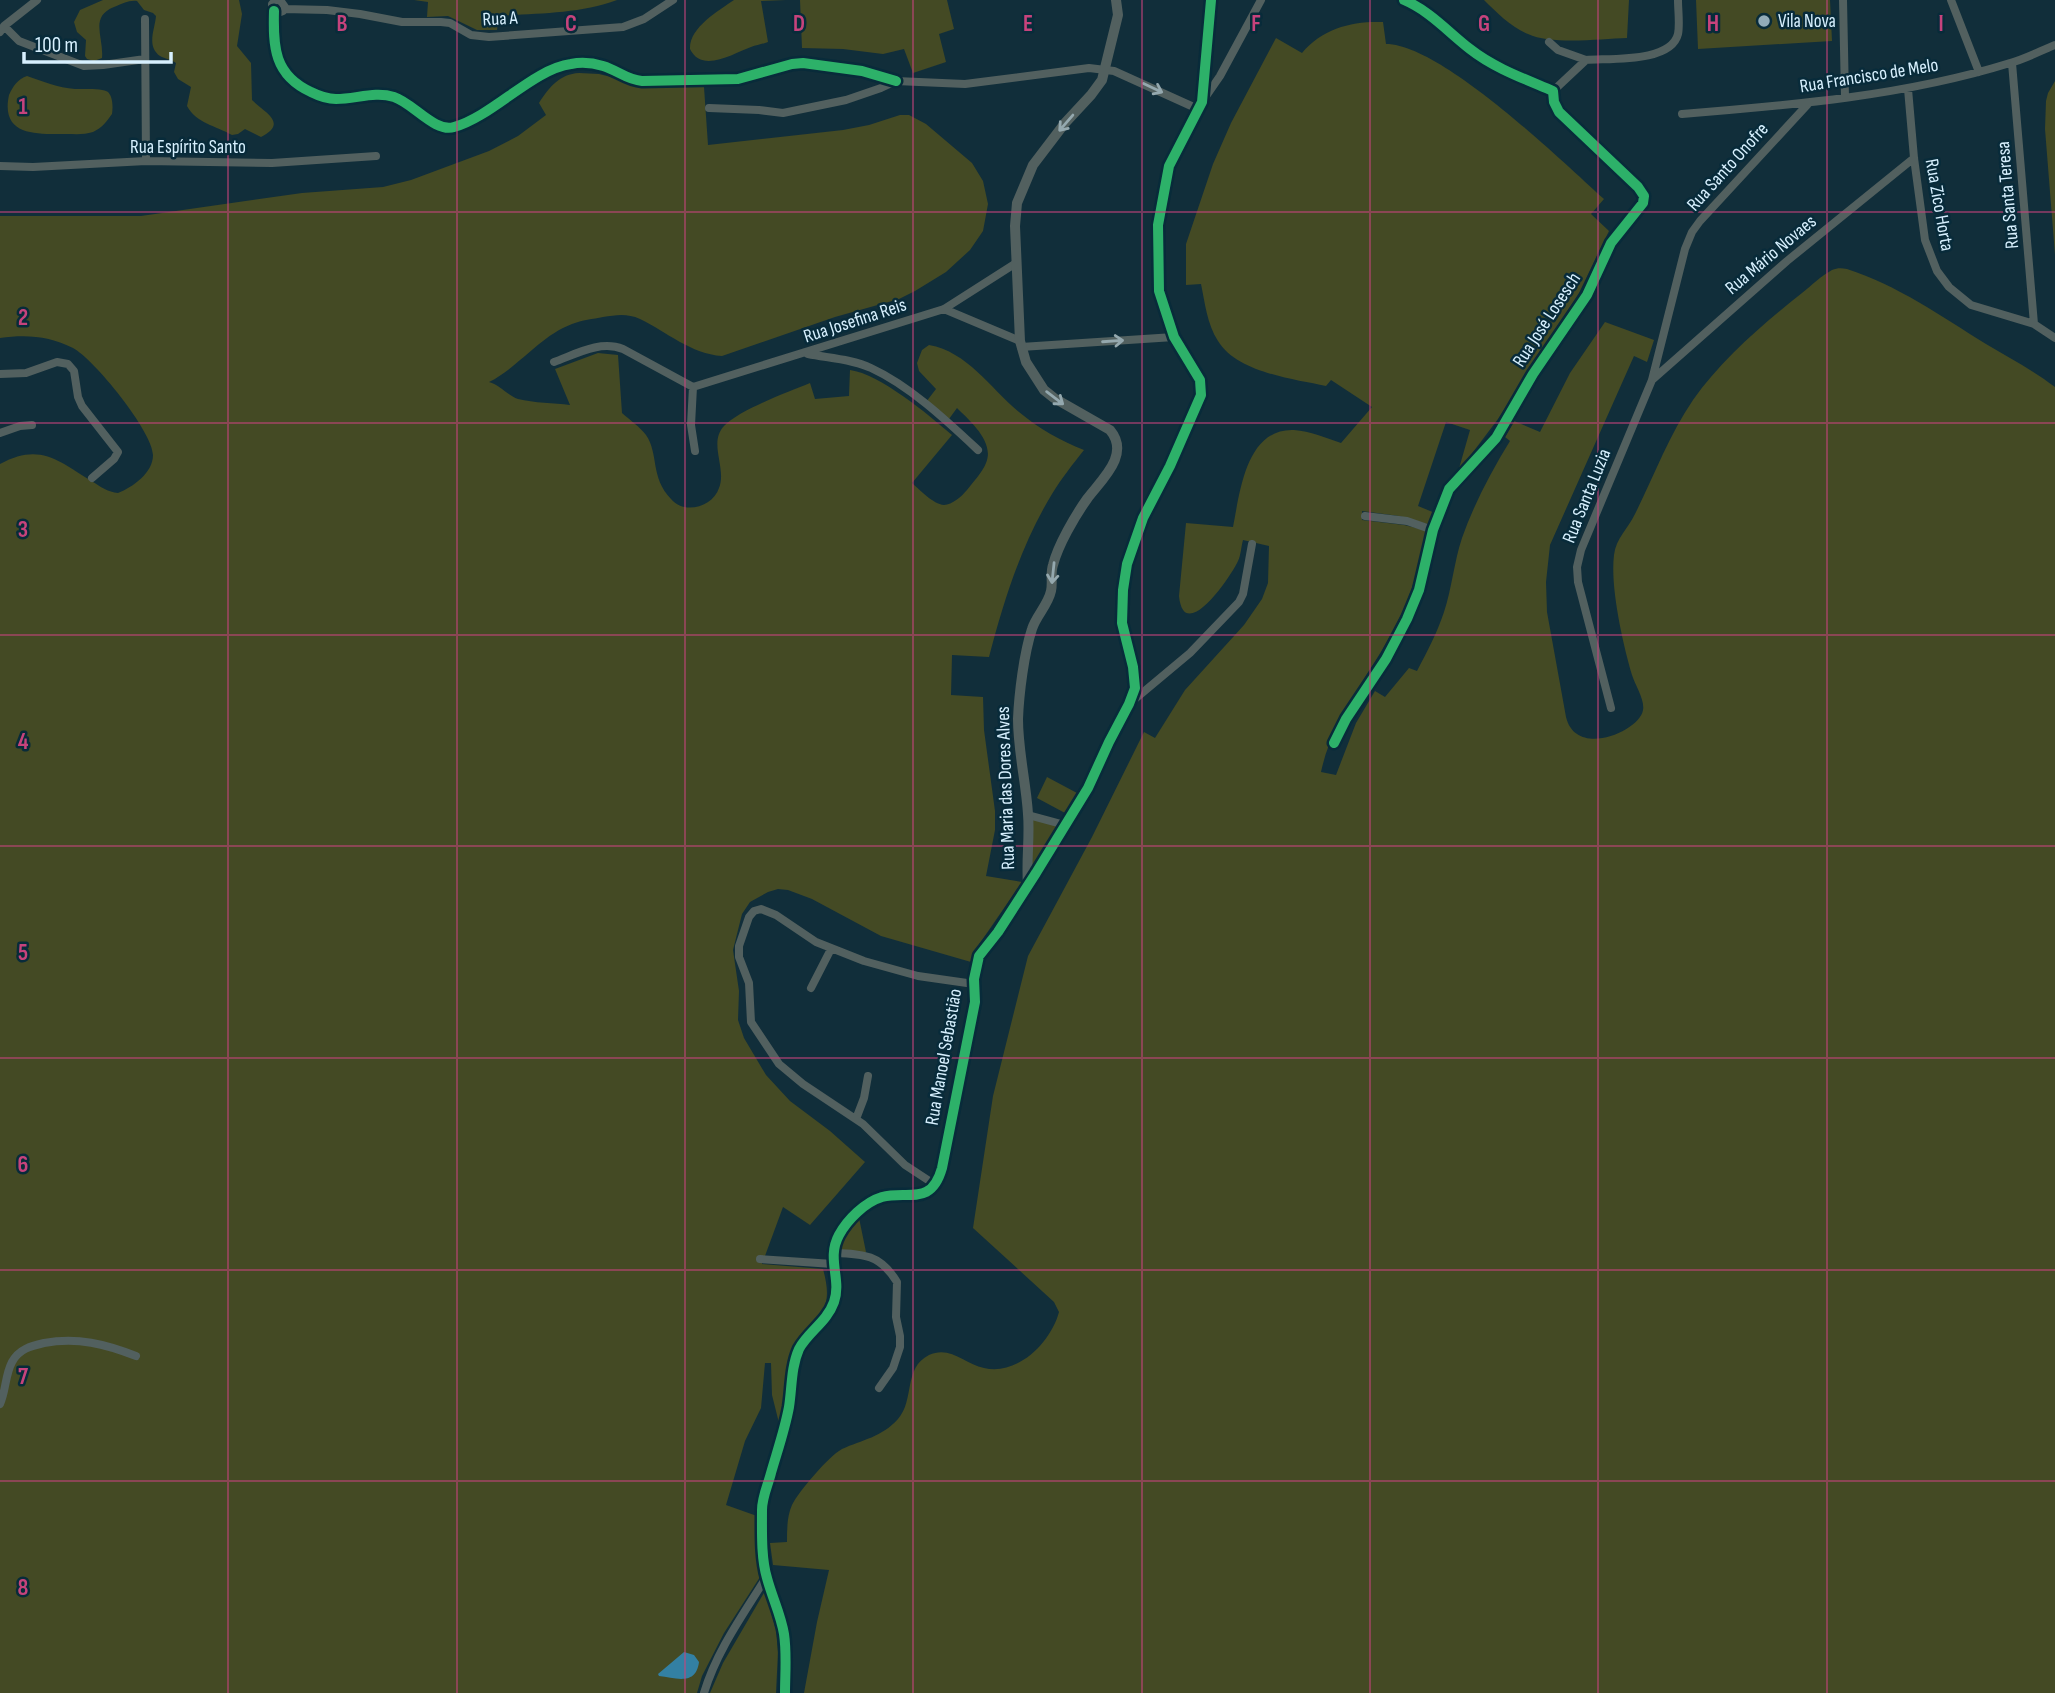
<svg xmlns="http://www.w3.org/2000/svg" width="2055" height="1693" font-family="'Sofia Sans Condensed',sans-serif">
  <style>
    .green { fill: #444a24 }
    .water { fill: #3380a3 }
    .lines { fill: none; stroke-linecap: round; stroke-linejoin: round }
    .minor { stroke: #52605f; stroke-width: 8 }
    .tertiary { stroke: #52605f; stroke-width: 10 }
    .cycleway-casing { stroke: #082b3a; stroke-width: 15 }
    .cycleway { stroke: #2db169; stroke-width: 10 }
    .oneway { stroke: #94a8ae }
    .grid { fill: none; stroke: #c6437c; stroke-width: 2; stroke-opacity: 0.55 }
    .poi-dot { fill: #92acb9; stroke: #082b3a; stroke-width: 2.5 }
    .labels { text-anchor: middle; dominant-baseline: central; stroke-width: 5; stroke-linejoin: round; paint-order: stroke }
    .street-label { font-size: 19px; fill: #d7f0fe; stroke: #082b3a }
    .poi-label { font-size: 19px; fill: #d7f0fe; stroke: #082b3a; text-anchor: start }
    .grid-label { font-size: 23px; text-anchor: middle; font-weight: bold; fill: #c6437c; stroke: #082b3a; stroke-width: 5; stroke-linejoin: round; paint-order: stroke }
  </style>
  <rect width="100%" height="100%" fill="#112e3a"/>
  <!-- green -->
  <path class="green" d="M103,0H239L242,14L237,46L251,63L252,100C264,112 289,123 261,137L245,129L238,134L232,135C216,126 196,123 187,106L191,87L178,79L174,72L176,63C171,59 165,59 160,56C146,46 155,29 156,16L153,13L144,10L137,1C129,0 122,4 114,7C89,17 104,37 102,58L94,61L87,59L85,56L86,40L77,32L74,22L80,10Z
    M414,0H617C580,14 538,13 499,16L497,30H477L448,16L427,17L428,2Z
    M734,0H786L761,1L768,42C763,44 757,45 751,47C734,53 702,74 690,49C689,28 718,11 734,0Z
    M800,0H947L954,29L939,34L946,62L913,73L904,49L883,54L843,49L802,48Z
    M1484,0H1629L1627,38C1600,39 1551,45 1528,34C1512,28 1496,12 1484,0Z
    M1696,0H1830L1832,41L1698,49Z
    M1383,22L1386,44C1441,44 1561,160 1604,199L1591,214L1609,231L1579,293L1498,419L1458,472L1470,430L1446,422L1418,506L1435,513L1431,525L1399,516L1362,511V520L1404,525L1429,531C1419,562 1413,593 1397,623C1372,673 1333,716 1321,772L1336,775L1356,723L1375,691L1385,697L1409,668L1417,671C1427,652 1437,633 1444,612C1452,588 1454,562 1462,538C1474,504 1491,472 1510,441L1505,437L1514,421L1540,432L1570,373L1605,322L1654,340L1647,362L1634,356L1550,545L1546,582L1547,612L1566,717C1576,759 1640,731 1643,710C1645,700 1635,685 1632,675C1623,644 1610,587 1614,555C1616,538 1628,529 1635,514C1654,476 1669,435 1693,400C1722,359 1763,324 1802,293C1812,285 1821,276 1832,270C1837,268 1841,268 1847,269C1897,285 1941,316 1986,344C2009,358 2033,370 2055,387V1693H804L817,1622L829,1570L773,1565L770,1543L787,1542C787,1529 787,1516 792,1505C799,1491 829,1456 842,1449C862,1440 882,1437 898,1419C915,1400 903,1368 929,1355C950,1345 965,1364 984,1368C1018,1376 1051,1342 1059,1312L1054,1302L973,1228L993,1096L1028,956L1092,837L1144,732L1155,738L1185,690L1244,625L1262,599L1268,583L1269,546L1243,540C1241,547 1241,555 1238,561C1232,575 1184,646 1179,596L1186,523L1233,527C1240,492 1246,428 1294,430C1310,431 1326,438 1341,443L1372,407L1331,380L1326,386C1292,379 1237,372 1218,341C1207,324 1205,303 1201,284L1186,285V244L1213,164L1231,123L1276,38L1302,53C1323,28 1352,21 1383,22Z
    M579,73L599,74L651,87H704L708,145L843,130L869,125L900,115H909L926,124L972,163L983,181L988,204L983,231L970,250L946,272L915,291L899,299L835,317L722,356C691,354 667,332 640,319C627,313 616,315 603,317C593,319 582,320 572,324C540,336 519,367 489,382C500,385 507,395 518,399C534,403 554,403 570,405L555,369L598,353L618,355L622,413C630,420 640,427 646,435C659,454 650,477 671,499C684,515 713,507 719,488C727,468 708,443 724,426C739,410 788,392 810,383L815,399L849,396L850,370C880,374 929,415 952,435L912,483C920,490 933,504 944,505C952,505 962,496 967,490C973,482 982,473 986,463C995,442 970,421 957,408L949,419L926,402L936,389L919,371L917,363L922,350L929,345C968,352 990,388 1019,412C1038,428 1061,441 1084,450C1073,464 1061,479 1052,494C1021,545 1004,600 989,657L952,655L951,695L983,697L984,730L995,811V830L986,876L1022,882L980,943L971,962L881,936L812,899L788,890L778,889L768,892L750,902L742,914L733,950L739,991L738,1020L744,1038L766,1075L790,1101L830,1131L865,1162L810,1225L783,1207L762,1264L823,1269C830,1295 829,1308 810,1328C803,1334 796,1340 793,1349C785,1373 788,1399 779,1423L772,1395L771,1363H765L761,1408L745,1441L726,1505L757,1516L760,1577L724,1633L702,1676L697,1693H0V464C40,442 59,461 93,482C101,487 108,492 118,493C133,487 153,473 153,455C153,432 94,359 73,348C50,336 26,334 0,338V216H141L302,193L383,187L411,180L489,151L518,136L546,115L539,103C549,87 560,74 579,73Z
    M27,76C42,81 58,88 75,89C82,89 104,88 108,92C113,97 113,107 112,114C107,121 102,128 93,132C84,135 75,134 66,134C38,134 0,137 9,95C13,86 18,79 27,76Z
    M2055,81V255L2045,129L2046,101L2048,93Z
    M1047,777L1077,793L1065,813L1037,798Z
    M1030,817L1062,825L1031,875Z
    M858,1213L866,1252H834L836,1243Z
    M765,1591L776,1630L778,1652L776,1693H710L723,1663Z"/>
  <!-- water -->
  <path class="water" d="M684,1652L694,1655L699,1662C696,1686 676,1678 659,1676L658,1674Z"/>
  <g class="lines">
    <!-- minor -->
    <path class="minor" d="M276,0L272,4V8L278,13L283,11L285,7L280,0
      M1843,0L1845,97
      M1951,0L1979,72
      M284,9L327,10L360,14L402,22H441L450,23L471,35L489,37L623,27L644,19L673,0
      M274,11C273,47 274,75 311,92C319,96 327,99 336,99C356,99 375,91 394,97C413,103 435,133 454,127C493,116 533,69 571,64C581,62 593,63 603,66C617,70 627,80 642,81L738,79L792,64L803,63L862,71L896,81
      M145,19L146,161
      M4,26L19,41L84,66L103,65L145,59
      M0,32L4,26L37,0
      M1549,42L1558,50L1586,60
      M2012,63L2034,324
      M1908,89L1914,158L1925,240L1937,271L1949,287L1971,305L2034,324L2055,338
      M1553,91L1586,60C1609,58 1671,63 1678,34C1680,24 1678,11 1678,0
      M1202,102L1220,76L1261,0
      M709,108L759,110L783,113L846,100L881,88L896,81L965,84L1089,68L1114,71L1198,109
      M1682,114C1793,105 1904,96 2010,63C2025,59 2040,51 2055,45
      M0,166L33,167L146,161L272,163L376,156
      M944,309L1020,341
      M1021,347L1174,337
      M808,354C828,358 852,359 871,368C910,386 947,421 978,450
      M554,362C576,354 600,340 623,349L693,387L944,309L1016,263
      M0,374L26,373L57,362L68,364L74,371L78,397L82,406L118,452L114,459L92,478
      M1652,380L1787,261L1914,158
      M693,387L691,425L695,451
      M0,433L20,426L32,425
      M1365,516L1407,521L1433,530
      M1129,704L1190,653L1239,602L1243,594L1252,544
      M1611,708L1578,582L1577,567L1581,550L1652,380L1685,249L1692,232L1700,221L1808,104
      M1334,743L1346,719L1386,659L1407,619L1419,590L1433,530L1449,489L1496,438L1533,374L1587,295L1611,243L1643,203L1644,196L1638,187L1559,112L1554,102L1553,91C1525,79 1494,68 1470,49C1448,32 1430,11 1404,0
      M1028,815L1065,825
      M811,988L831,949
      M856,1119L864,1098L868,1076
      M934,1184L905,1165L863,1124L803,1084L779,1064L751,1022L749,983L739,957V946L749,917L754,911L761,909L776,915L816,942L864,961L918,976L974,984
      M833,1253C863,1254 880,1254 897,1282L896,1317L900,1336V1347L893,1368L879,1388
      M760,1259L833,1264
      M0,1404C6,1391 5,1375 12,1362C19,1349 31,1346 44,1343C78,1337 105,1344 136,1356
      M704,1693C717,1650 743,1615 767,1576"/>
    <!-- tertiary -->
    <path class="tertiary" d="M1028,884C1026,861 1030,837 1028,814C1026,782 1018,751 1018,719C1019,694 1024,653 1032,629C1036,616 1048,605 1051,591C1053,583 1050,574 1053,565C1058,545 1075,516 1087,499C1101,480 1131,455 1110,430L1054,398L1044,390L1026,362L1020,341L1015,226L1017,203L1033,165L1065,123L1091,95L1102,80L1118,15L1116,0
      M785,1693C785,1674 787,1654 784,1634C781,1615 772,1597 767,1578C761,1558 762,1531 762,1510C762,1497 768,1485 771,1473C777,1452 785,1429 789,1407C792,1388 791,1367 799,1349C808,1332 827,1322 834,1302C842,1279 826,1259 839,1235C847,1220 865,1202 882,1197C908,1190 931,1207 942,1168L975,1002L974,979L979,956L998,932L1036,873L1088,788L1109,742L1129,704L1135,688L1133,667L1122,623L1123,590L1127,564L1143,518L1170,466L1201,395L1200,380L1174,337L1159,291L1158,225L1169,166L1202,102L1211,0"/>
    <!-- cycleway casing -->
    <g class="cycleway-casing">
      <path id="cycleway" d="M274,11C273,47 274,75 311,92C319,96 327,99 336,99C356,99 375,91 394,97C413,103 435,133 454,127C493,116 533,69 571,64C581,62 593,63 603,66C617,70 627,80 642,81L738,79L792,64L803,63L862,71L896,81
        M1334,743L1346,719L1386,659L1407,619L1419,590L1433,530L1449,489L1496,438L1533,374L1587,295L1611,243L1643,203L1644,196L1638,187L1559,112L1554,102L1553,91C1525,79 1494,68 1470,49C1448,32 1430,11 1404,0
        M785,1693C785,1674 787,1654 784,1634C781,1615 772,1597 767,1578C761,1558 762,1531 762,1510C762,1497 768,1485 771,1473C777,1452 785,1429 789,1407C792,1388 791,1367 799,1349C808,1332 827,1322 834,1302C842,1279 826,1259 839,1235C847,1220 865,1202 882,1197C908,1190 931,1207 942,1168L975,1002L974,979L979,956L998,932L1036,873L1088,788L1109,742L1129,704L1135,688L1133,667L1122,623L1123,590L1127,564L1143,518L1170,466L1201,395L1200,380L1174,337L1159,291L1158,225L1169,166L1202,102L1211,0"/>
    </g>
    <!-- cycleway -->
    <use href="#cycleway" class="cycleway"/>
  </g>
  <!-- one-way arrows -->
  <defs><path id="oneway-shaft" d="M-6 0H5M1.5-3L5.5 0L1.5 3" fill="none" stroke-width="1.6" stroke-linecap="round" stroke-linejoin="round" transform="scale(1.75)"/></defs>
  <g class="oneway">
    <use href="#oneway-shaft" transform="translate(1153 88) rotate(25)"/>
    <use href="#oneway-shaft" transform="translate(1066 123) rotate(131)"/>
    <use href="#oneway-shaft" transform="translate(1113 341) rotate(-4)"/>
    <use href="#oneway-shaft" transform="translate(1055 398) rotate(37)"/>
    <use href="#oneway-shaft" transform="translate(1053 573) rotate(96)"/>
  </g>
  <!-- grid -->
  <path class="grid" d="M228,0V1693M457,0V1693M685,0V1693M913,0V1693M1142,0V1693M1370,0V1693M1598,0V1693M1827,0V1693M0,212H2055M0,423H2055M0,635H2055M0,846H2055M0,1058H2055M0,1270H2055M0,1481H2055"/>
  <!-- markers -->
  <circle class="poi-dot" cx="1764" cy="21" r="7"/>
  <g class="labels">
    <!-- street labels -->
    <g class="street-label">
      <text transform="translate(500 19) rotate(-3)">Rua A</text>
      <text transform="translate(1869 76) rotate(-9)">Rua Francisco de Melo</text>
      <text x="188" y="147">Rua Espírito Santo</text>
      <text transform="translate(1728 167) rotate(-48)">Rua Santo Onofre</text>
      <text transform="translate(2008 195) rotate(-95)">Rua Santa Teresa</text>
      <text transform="translate(1939 205) rotate(80)">Rua Zico Horta</text>
      <text transform="translate(1771 255) rotate(-40)">Rua Mário Novaes</text>
      <text transform="translate(1547 320) rotate(-57)">Rua José Losesch</text>
      <text transform="translate(855 321) rotate(-18)">Rua Josefina Reis</text>
      <text transform="translate(1587 496) rotate(-68)">Rua Santa Luzia</text>
      <text transform="translate(1006 788) rotate(-92)">Rua Maria das Dores Alves</text>
      <text transform="translate(944 1057) rotate(-80)">Rua Manoel Sebastião</text>
    </g>
    <!-- poi labels -->
    <g class="poi-label">
      <text x="1778" y="21">Vila Nova</text>
    </g>
  </g>
  <g class="grid-label">
    <text x="342" y="31">B</text>
    <text x="571" y="31">C</text>
    <text x="799" y="31">D</text>
    <text x="1028" y="31">E</text>
    <text x="1256" y="31">F</text>
    <text x="1484" y="31">G</text>
    <text x="1713" y="31">H</text>
    <text x="1941" y="31">I</text>
    <text x="23" y="114">1</text>
    <text x="23" y="325">2</text>
    <text x="23" y="537">3</text>
    <text x="23" y="749">4</text>
    <text x="23" y="960">5</text>
    <text x="23" y="1172">6</text>
    <text x="23" y="1384">7</text>
    <text x="23" y="1595">8</text>
  </g>
  <!-- scale -->
  <path d="M24 52v10h147v-10" fill="none" stroke="#d7f0fe" stroke-width="3.5"/>
  <text x="35" y="52" font-size="21" fill="#d7f0fe" stroke="#082b3a" stroke-width="5" paint-order="stroke">100 m</text>
</svg>
